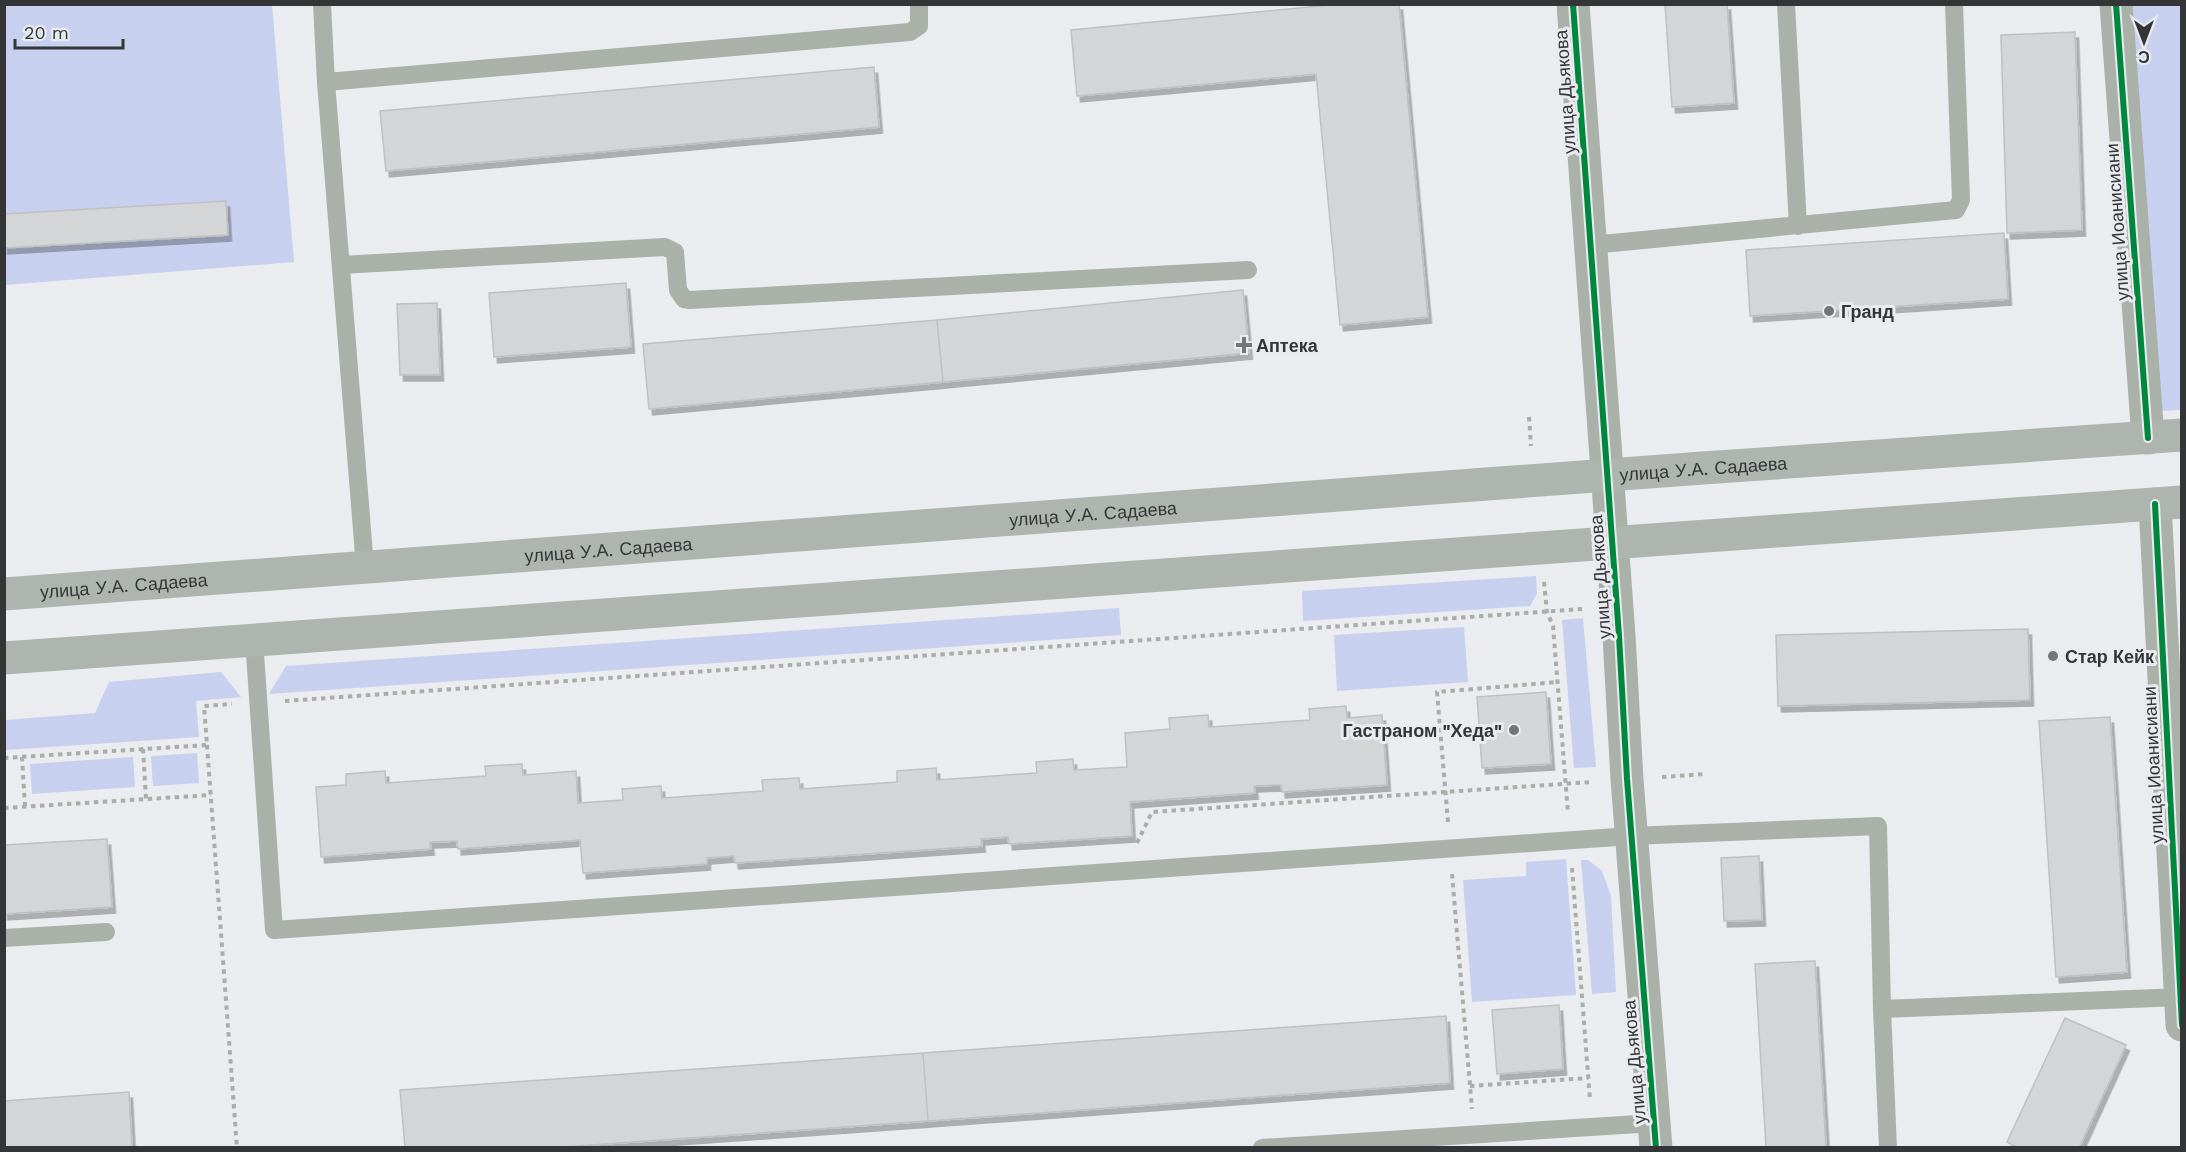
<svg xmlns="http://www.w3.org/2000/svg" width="2186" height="1152" font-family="'Work Sans',sans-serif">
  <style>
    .green { fill: #c7d0ee }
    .building { fill: #d3d5d7; stroke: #bfc0c2; stroke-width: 1.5; filter: url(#shadow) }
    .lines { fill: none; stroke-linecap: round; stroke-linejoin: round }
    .path { stroke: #a9aea8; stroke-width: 4; stroke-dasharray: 4.5 4.5; stroke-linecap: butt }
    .service { stroke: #aab1a9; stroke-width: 18 }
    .minor { stroke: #aab1a9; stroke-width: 33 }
    .tertiary { stroke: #aab1a9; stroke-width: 33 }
    .primary { stroke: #aeb4ae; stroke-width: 33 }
    .cycleway-casing { stroke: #e9ebf0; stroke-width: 10 }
    .cycleway { stroke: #00873e; stroke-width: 6 }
    .poi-dot { fill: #747577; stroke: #e9ebf0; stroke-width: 2 }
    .labels { text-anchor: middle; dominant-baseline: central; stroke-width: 6; stroke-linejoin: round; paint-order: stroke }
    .street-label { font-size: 18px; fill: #343537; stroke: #e9ebf0 }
    .poi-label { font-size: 18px; font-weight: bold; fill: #343537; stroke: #e9ebf0; text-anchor: start }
  </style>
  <defs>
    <filter id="shadow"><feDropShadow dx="3.5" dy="6" stdDeviation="0" flood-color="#0004"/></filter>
  </defs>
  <rect width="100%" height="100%" fill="#eaecef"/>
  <!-- green -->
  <path class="green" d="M5,5H272L294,262L5,285Z
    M2131,5H2181V410L2161,411Z
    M1536,576L1537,594L1530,606L1303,621L1302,591Z
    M1119,608L1121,635L269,694L286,666Z
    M1583,618L1596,767L1574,768L1562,620Z
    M1464,627L1468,682L1337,691L1334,635Z
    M221,672L241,697L196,701L199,737L5,750V720L95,713L109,682Z
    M197,753L199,783L153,786L151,756Z
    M133,757L135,787L32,794L30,764Z
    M1566,859L1576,995L1472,1002L1463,880L1526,876V862Z
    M1581,860H1588L1602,871L1611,896L1616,992L1592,994Z"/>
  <!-- building -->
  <path class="building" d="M1340,4H1399L1428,317L1340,325L1316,74L1077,96L1071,30Z
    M1665,4H1727L1734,103L1672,107Z
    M2075,32L2082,230L2007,233L2001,35Z
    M874,67L879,127L386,171L380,111Z
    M226,201L228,235L4,248V214Z
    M2004,233L2008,299L1750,316L1746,250Z
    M626,283L631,347L494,357L489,293Z
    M1243,290L1249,353L943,382L937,320Z
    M437,303L440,375H400L397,304Z
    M937,320L943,382L649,409L643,344Z
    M2028,629L2030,700L1778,706L1776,635Z
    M1546,692L1551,764L1482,768L1477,697Z
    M1346,706L1347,718L1382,715L1387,785L1282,792L1281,785L1254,786L1255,793L1130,802L1132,836L1009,844L1008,837L981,839L982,846L735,863L734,856L707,858V864L583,873L580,840L458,849L457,841L430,842L431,849L321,857L316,787L346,785V774L385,771L386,783L486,776L485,766L522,764L523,775L576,771L578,803L623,800L622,789L661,786L662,798L763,791L762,780L799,778L800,789L897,782V771L936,768L937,780L1037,773L1036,762L1073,759L1074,770L1127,767L1125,733L1170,729L1169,718L1208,715L1209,727L1310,720L1309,709Z
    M2110,717L2127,972L2056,977L2039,721Z
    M107,839L112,907L4,914V845Z
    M1759,856L1762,920L1724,921L1721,858Z
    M1815,961L1826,1148H1766L1755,964Z
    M1559,1005L1563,1069L1497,1074L1492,1010Z
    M1446,1016L1450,1083L928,1121L923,1053Z
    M2065,1018L2126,1045L2079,1148H2018L2007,1142Z
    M923,1053L928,1121L548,1148H405L400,1090Z
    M129,1092L132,1148H4V1101Z"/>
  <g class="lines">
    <!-- path -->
    <path class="path" d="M1529,417L1531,446
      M1544,582L1547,612L1553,626L1568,813
      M285,701L1582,609
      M207,745L237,1148
      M143,749L146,799
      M22,757L25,807
      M4,758L207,745L204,706L232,704
      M1662,777L1706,774
      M4,808L211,795
      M1448,822L1437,692L1558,682
      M1137,843L1152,812L1591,782
      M1572,868L1590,1100
      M1452,874L1472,1109
      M1470,1086L1588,1078"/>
    <!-- service -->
    <path class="service" d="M322,4L326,82L365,567
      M1786,4L1798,226
      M326,82L910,32L919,26V4
      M1591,245L1956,210L1961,200L1954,4
      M341,265L665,247L675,252L678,290L684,299L690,300L1248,270
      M254,639L274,930L1631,836L1878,826L1882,1009L1888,1148
      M4,938L106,932
      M1882,1009L2180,997
      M1262,1148L1654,1123"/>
    <!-- minor -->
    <path class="minor" d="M2155,504L2182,1025"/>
    <!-- tertiary -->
    <path class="tertiary" d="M1573,4L1619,636L1627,779L1656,1148
      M2116,4L2148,438"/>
    <!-- primary -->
    <g class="primary">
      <path id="s1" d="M4,594L1703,468L2182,435"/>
      <path d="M4,658L2182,502"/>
    </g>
    <!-- cycleway casing -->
    <g class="cycleway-casing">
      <path id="cycleway" d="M1573,4L1619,636L1627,779L1656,1148
        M2116,4L2148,438
        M2155,504L2182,1025"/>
    </g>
    <!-- cycleway -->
    <use href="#cycleway" class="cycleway"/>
  </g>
  <!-- markers -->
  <g class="poi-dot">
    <circle cx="1829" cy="311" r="6"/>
    <path d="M1241 336h6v6h6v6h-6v6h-6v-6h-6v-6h6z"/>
    <circle cx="2053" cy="656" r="6"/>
    <circle cx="1514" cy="730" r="6"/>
  </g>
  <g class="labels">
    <!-- street labels -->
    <g class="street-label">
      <text transform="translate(1565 92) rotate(-94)">улица Дьякова</text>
      <text transform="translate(2117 222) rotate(-94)">улица Иоанисиани</text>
      <text stroke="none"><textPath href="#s1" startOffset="1704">улица У.А. Садаева</textPath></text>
      <text stroke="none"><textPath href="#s1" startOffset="1092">улица У.А. Садаева</textPath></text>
      <text stroke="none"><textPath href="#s1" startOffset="606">улица У.А. Садаева</textPath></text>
      <text transform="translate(1600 577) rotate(-94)">улица Дьякова</text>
      <text stroke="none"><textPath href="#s1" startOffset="120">улица У.А. Садаева</textPath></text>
      <text transform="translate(2153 765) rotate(-93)">улица Иоанисиани</text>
      <text transform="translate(1634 1062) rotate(-95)">улица Дьякова</text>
    </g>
    <!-- poi labels -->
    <g class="poi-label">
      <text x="1841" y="311">Гранд</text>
      <text x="1256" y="345">Аптека</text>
      <text x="2065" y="656">Стар Кейк</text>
      <text x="1502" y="730" text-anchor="end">Гастраном "Хеда"</text>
    </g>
  </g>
  <!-- border -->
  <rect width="2186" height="1152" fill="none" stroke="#343537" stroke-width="12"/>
  <!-- north arrow -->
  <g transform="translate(2144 42) rotate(180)" stroke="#e9ebf0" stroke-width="4.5" paint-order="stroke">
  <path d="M0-4.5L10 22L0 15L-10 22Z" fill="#343537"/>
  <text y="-9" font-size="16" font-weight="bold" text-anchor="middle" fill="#343537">С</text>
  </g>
  <!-- scale -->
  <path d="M15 39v9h108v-9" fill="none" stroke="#343537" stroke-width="3"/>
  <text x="24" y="39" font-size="18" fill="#343537" stroke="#e9ebf0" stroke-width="4.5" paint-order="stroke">20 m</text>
</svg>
